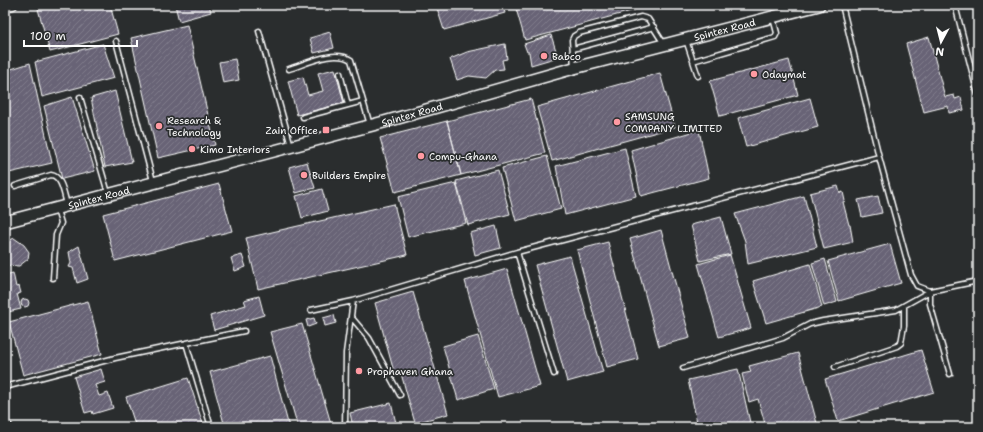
<svg xmlns="http://www.w3.org/2000/svg" width="983" height="432" font-family="'Shantell Sans',sans-serif">
  <style>
    .building { fill: url(#building-hatch); stroke: #fff }
    .lines { fill: none; stroke-linecap: round; stroke-linejoin: round }
    .service-casing { stroke: #fff; stroke-width: 7 }
    .minor-casing { stroke: #fff; stroke-width: 11 }
    .secondary-casing { stroke: #fff; stroke-width: 14 }
    .service { stroke: #2a2d2e; stroke-width: 4 }
    .minor { stroke: #2a2d2e; stroke-width: 8 }
    .secondary { stroke: #2a2d2e; stroke-width: 11 }
    .poi-dot { fill: #ff9aa2; stroke: #2a2d2e; stroke-width: 1.5 }
    .labels { text-anchor: middle; dominant-baseline: central; stroke-width: 3.5; stroke-linejoin: round; paint-order: stroke }
    .street-label { font-size: 10px; fill: #fff; stroke: #2a2d2e }
    .poi-label { font-size: 10px; fill: #fff; stroke: #2a2d2e; text-anchor: start }
  </style>
  <defs>
    <pattern id="building-hatch" width="6" height="6" patternUnits="userSpaceOnUse"><rect width="6" height="6" fill="#686476"/><path d="M-1 1l2-2M0 6l6-6M5 7l2-2" fill="none" stroke="#7f7b8b"/></pattern>
  </defs>
  <rect width="100%" height="100%" fill="#2a2d2e"/>
  <filter id="ink" filterUnits="userSpaceOnUse"><feTurbulence type="fractalNoise" baseFrequency=".025" numOctaves="2"/><feDisplacementMap in="SourceGraphic" scale="8" xChannelSelector="R" yChannelSelector="G"/><feConvolveMatrix kernelMatrix="1 2 1 2 8 2 1 2 1" color-interpolation-filters="sRGB"/></filter>
  <g filter="url(#ink)">
    <!-- building -->
    <path class="building" d="M52,5H110L118,34L50,52L38,9Z
      M175,5H209L211,12L179,21Z
      M436,5H502L505,13L444,30Z
      M515,5H634L635,10L525,40Z
      M187,25L215,145L158,158L131,38Z
      M330,32L334,48L314,53L310,38Z
      M551,35L558,57L531,65L529,52H527L524,44Z
      M929,37L945,97L954,95L955,99L961,97L964,110L949,113L948,106L924,112L906,44Z
      M103,44L114,78L42,97L35,62Z
      M505,44L507,59L502,60L504,69L495,70L486,78L469,76L457,80L450,59L467,52Z
      M235,59L239,80L223,83L219,62Z
      M789,60L798,95L720,116L710,81Z
      M30,63L52,163L9,173L5,161V71Z
      M335,69L344,103L297,115L288,81L303,77L308,95L323,91L318,73Z
      M660,73L675,127L552,161L537,107Z
      M115,91L132,162L105,167L91,98Z
      M72,97L95,171L62,179L44,106Z
      M810,98L818,127L746,147L738,118Z
      M531,99L545,153L461,175L447,121Z
      M447,121L461,175L395,192L380,138Z
      M699,130L709,178L641,196L631,150Z
      M625,148L636,196L565,215L556,166Z
      M547,156L561,209L516,221L502,168Z
      M307,162L315,188L296,193L289,167Z
      M498,170L510,214L468,225L456,181Z
      M456,183L466,223L408,237L398,197Z
      M219,184L232,231L115,261L103,214Z
      M838,186L840,193L843,192L845,201L843,202L849,225H850L853,242L824,249L810,193Z
      M322,189L328,211L302,218L296,196Z
      M804,196L817,247L748,264L745,241L735,214Z
      M878,196L882,213L862,217L858,200Z
      M394,204L407,255L258,289L246,238Z
      M721,217L731,254L700,261L691,225Z
      M496,226L501,248L475,255L470,233Z
      M661,230L690,338L659,346L630,239Z
      M14,238L24,245L29,252L28,259L19,266L5,265V243Z
      M608,242L638,359L607,367L577,250Z
      M890,244L901,283L839,301L828,261Z
      M79,246L88,279L77,283L73,268L69,267L71,263L69,252Z
      M242,255L246,267L235,271L231,258Z
      M730,255L751,328L719,337L698,264Z
      M570,256L603,372L567,382L535,265Z
      M825,259L837,302L824,306L812,263Z
      M810,264L822,307L766,323L753,281Z
      M507,269L540,386L498,397L465,281Z
      M13,273L16,287L19,286L21,293L17,294L21,309L8,312L5,300V275Z
      M413,292L448,414L415,423L400,370L394,372L375,303Z
      M259,296L264,315L214,330L210,316L246,305L244,300Z
      M21 303a4 4 0 1 1 8 0a4 4 0 1 1-8 0Z
      M88,301L102,354L23,375L9,322Z
      M334,315L336,323L325,326L323,318Z
      M314,318L316,324L308,327L306,320Z
      M302,324L332,427H298L270,332Z
      M478,336L494,389L458,400L443,346Z
      M921,350L934,392L838,421L825,379Z
      M798,353L818,427H766L758,399L749,402L742,374L751,372L749,366Z
      M270,356L289,427H225L210,372Z
      M101,369L105,382L95,385L99,396L108,393L113,408L93,414L92,411L85,413L74,377Z
      M738,369L751,427H698L688,380Z
      M188,378L204,427H136L126,397Z
      M391,403L397,427H353L350,413Z"/>
    <g class="lines">
      <!-- service casing -->
      <g class="service-casing">
        <path id="service" d="M842,5L879,157L911,275L917,286L930,291L978,281
          M955,5L978,95
          M259,31L291,146
          M686,40L698,76
          M116,41L153,181
          M573,49L654,27
          M693,61L775,37L777,33L773,18
          M574,67L572,40L574,36L579,33L641,17L648,19L664,44
          M289,69C306,64 334,49 351,60L370,125
          M340,73L348,105
          M80,97L108,193
          M303,117L363,101
          M15,186L51,175C62,176 64,195 67,204
          M517,252L554,374
          M53,278L56,235L61,223L57,210
          M930,291V304L950,374
          M311,310L353,301L517,252L879,157
          M352,318L369,338L400,395
          M186,343L211,427
          M835,367L897,346L901,343L904,326V307
          M683,368L783,338L810,324L823,321L896,310L930,291
          M5,387L115,358L244,331
          M10,426V427
          M345,427L346,353L353,301"/>
      </g>
      <!-- minor casing -->
      <g class="minor-casing">
        <path id="minor" d="M5,7L13,5"/>
      </g>
      <!-- secondary casing -->
      <g class="secondary-casing">
        <g id="secondary">
          <path id="s1" d="M5,222L384,122L574,68L819,5"/>
        </g>
      </g>
      <!-- service -->
      <use href="#service" class="service"/>
      <!-- minor -->
      <use href="#minor" class="minor"/>
      <!-- secondary -->
      <use href="#secondary" class="secondary"/>
    </g>
  </g>
  <!-- markers -->
  <g class="poi-dot">
    <circle cx="544" cy="56" r="4"/>
    <circle cx="754" cy="74" r="4"/>
    <circle cx="617" cy="122" r="4"/>
    <circle cx="159" cy="126" r="4"/>
    <rect x="322" y="126" width="8" height="8" rx="2"/>
    <circle cx="192" cy="149" r="4"/>
    <circle cx="421" cy="156" r="4"/>
    <circle cx="304" cy="175" r="4"/>
    <circle cx="359" cy="371" r="4"/>
  </g>
  <g class="labels">
    <!-- street labels -->
    <g class="street-label">
      <text stroke="none"><textPath href="#s1" startOffset="745">Spintex Road</textPath></text>
      <text stroke="none"><textPath href="#s1" startOffset="421">Spintex Road</textPath></text>
      <text stroke="none"><textPath href="#s1" startOffset="97">Spintex Road</textPath></text>
    </g>
    <!-- poi labels -->
    <g class="poi-label">
      <text x="552" y="56">Babco</text>
      <text x="762" y="74">Odaymat</text>
      <text x="625" y="116">SAMSUNG<tspan x="625" dy="12">COMPANY LIMITED</tspan></text>
      <text x="167" y="120">Research &amp;<tspan x="167" dy="12">Technology</tspan></text>
      <text x="318" y="130" text-anchor="end">Zain Office</text>
      <text x="200" y="149">Kimo Interiors</text>
      <text x="429" y="156">Compu-Ghana</text>
      <text x="312" y="175">Builders Empire</text>
      <text x="367" y="371">Prophaven Ghana</text>
    </g>
  </g>
  <!-- margin -->
  <rect width="983" height="432" fill="none" stroke="#2a2d2e" stroke-width="20"/>
  <rect x="10" y="10" width="963" height="412" fill="none" stroke="#fff" stroke-width="1.5" filter="url(#ink)"/>
  <!-- north arrow -->
  <g transform="translate(941 42) rotate(187)" stroke="#2a2d2e" stroke-width="3" paint-order="stroke">
  <path d="M0-3L7 15L0 10L-7 15Z" fill="#ffffff"/>
  <text y="-6" font-size="11" font-weight="bold" text-anchor="middle" fill="#ffffff">N</text>
  </g>
  <!-- scale -->
  <path d="M24 40v6h113v-6" fill="none" stroke="#ffffff" stroke-width="2"/>
  <text x="30" y="40" font-size="12" fill="#ffffff" stroke="#2a2d2e" stroke-width="3" paint-order="stroke">100 m</text>
</svg>
